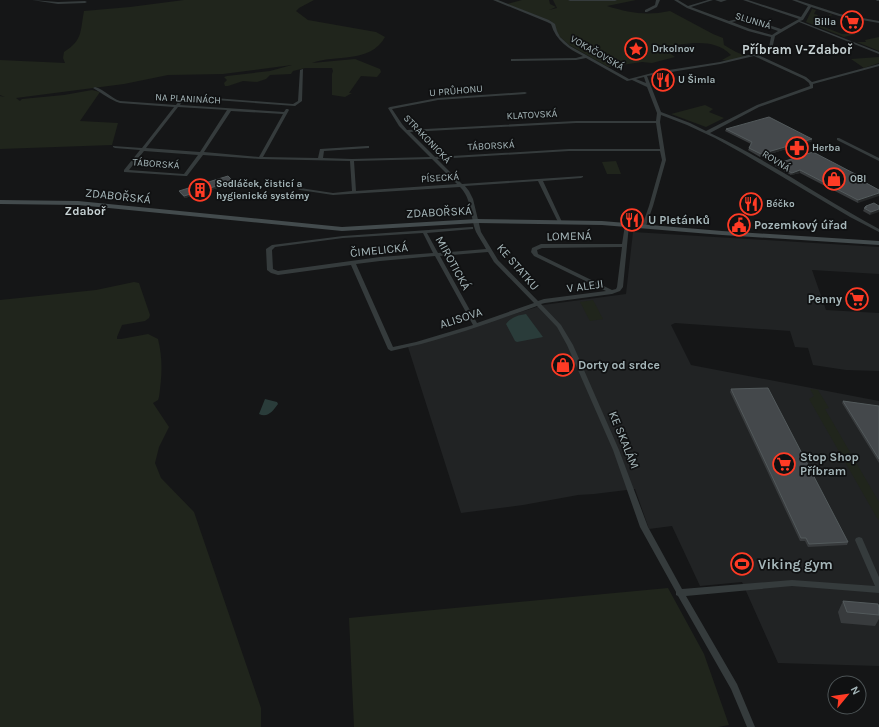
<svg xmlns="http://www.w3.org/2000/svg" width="879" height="727" font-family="Karla,sans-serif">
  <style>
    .built { fill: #212324 }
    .green { fill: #20251c }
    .water { fill: #2a3c3a }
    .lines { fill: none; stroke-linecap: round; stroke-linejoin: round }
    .street { fill: #353b3c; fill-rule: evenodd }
    .secondary { fill: #434b4d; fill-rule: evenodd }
    .wall { fill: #383b3d }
    .shaded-wall { fill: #252728 }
    .building { fill: #44484b; stroke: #535a5c }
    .labels { text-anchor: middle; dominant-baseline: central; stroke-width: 3.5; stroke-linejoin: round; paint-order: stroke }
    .far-street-label { font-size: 10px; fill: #a5b6b9; stroke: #101112 }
    .far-poi-label { font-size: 10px; font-weight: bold; fill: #a5b6b9; stroke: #101112; text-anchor: start }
    .street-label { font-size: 12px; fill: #a5b6b9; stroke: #101112 }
    .far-quarter-label { font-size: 12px; font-weight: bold; fill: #c7d2d4; stroke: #101112 }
    .poi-label { font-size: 12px; font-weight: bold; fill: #a5b6b9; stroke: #101112; text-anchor: start }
    .far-district-label { font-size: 13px; font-weight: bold; fill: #c7d2d4; stroke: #101112 }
    .near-poi-label { font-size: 14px; font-weight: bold; fill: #a5b6b9; stroke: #101112; text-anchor: start }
  </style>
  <rect width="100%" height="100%" fill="#151617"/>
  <!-- built -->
  <path class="built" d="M633,232L879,247V274L812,270L826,310L879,313V371L846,370L813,365L808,348L795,347L790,331L675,323L671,325L691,365L879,401V666L778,663L742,582L700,586L672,526L649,529L635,489L594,494L578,495L523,505L461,513L408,347L543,305L626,294Z"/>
  <!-- green -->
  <path class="green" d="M184,0H314L299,8L296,11L308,20L376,32L385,37C370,64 335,54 312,63L355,59L380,69L381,72L377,77L361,76L349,93H352L345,97L332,95V74L333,71L332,68H305L293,71L291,74L270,75L266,79L257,82L243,81L228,86H225L224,83L227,80L224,77L227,76L270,71L292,65L223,74L168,75L124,84L16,98L20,101L22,99L64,95L92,90L100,92L80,121L118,123L112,145L0,149V96L5,97L0,95V60L65,63L63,58L64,52C83,40 80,32 84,11L130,7Z
    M522,0H549L550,4L556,7L549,10L557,8L553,0H636L607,6C630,13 646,16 670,11L713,34L723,38L724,45C732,50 739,54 748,56L728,61L722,60L731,55C712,36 684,45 661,47L675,57L652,63L642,62L608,67L569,45L558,35L551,21L507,4Z
    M812,9L833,15L829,16L830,14L816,10L814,14L818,15L814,23L842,34H856L844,37L806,22Z
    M879,37V51L857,42H866L865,40Z
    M879,57V63L864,68L851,59Z
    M705,105L713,109L709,112L724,118L706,127L671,114Z
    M616,161L621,174H607L602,162Z
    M134,282L139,283L150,315L149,318L145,321L122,325L117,337V339H121L148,334L158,339C163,360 162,375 159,397L158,400L153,403L169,427L159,447L155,463L161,478L194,512L261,708V727H0V300L96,290Z
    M593,300L603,319L590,321L580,302Z
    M810,389L818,390L829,408L825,409L879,502V520L877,518L809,399L814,396Z
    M668,588L704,654L729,725L718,727H354L349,618Z"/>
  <!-- water -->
  <path class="water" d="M526,314L543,337L517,342L515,341L506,324C510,318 518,315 526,314Z
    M265,399L277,402L278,404C273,411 268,418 259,414Z"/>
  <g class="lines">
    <!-- street -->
    <path class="street" d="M32,0L58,2L85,1L87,2L85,3L58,4Z
      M493,0H498L549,20L555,24L557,31L560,37L570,46L629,79L656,72L720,62L765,51L769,47L771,37L748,31L687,8L674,0H678L688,6L708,0H713L691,7L729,21L745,17L781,29L799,19L743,0H748L801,17L808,6L792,0H797L840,14L879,21V23L839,16L811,7L803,20L800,21L879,52V54L799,22L775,36C772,50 772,52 758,55L806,77L812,82L879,64V66L813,84V88L759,107L710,133C768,160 822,198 879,229V232L850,217L742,153L715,138L687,125L661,115L660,122L666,160L653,206L646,226L644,227L642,226L649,206L662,160L660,151H569L437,159L462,184L583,176V177L581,178L543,181L562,222L560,223L558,222L538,181L465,186L469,191L473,199L481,232L498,260L538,301L544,299L606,291L534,256L531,252L532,248L541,244H622L625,225L627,224L629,225L623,287L620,291L612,294L545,303L541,304L561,325L573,345L619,450L648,527L682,589L792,580L875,586L855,540L856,538L859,537L862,538L879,577V593L792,586L686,596L737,684L755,727H747L731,689L678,596L676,595V592L640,527L613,450L567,345L557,327L537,306C489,323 441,341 391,351L388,349L351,265L278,275L271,273L267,270L266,249L272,245L343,236L471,227H473V229L427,233L438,253L486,249C483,243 479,238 476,232C470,216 472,199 460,187L333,195L300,190L298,189L300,188L333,193L352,191L350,161L260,159L203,155L187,176H185L124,172V170L140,150L115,148L113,147V146L142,148L174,107L120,103C110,100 102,93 93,88L95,87C105,90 111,98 120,101L176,105L182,97L189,96L293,104L298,101L300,70L303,69L302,101L295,106L189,98L184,99L180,105L284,112L286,109H288L289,110L263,157L318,158L320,149L367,146H369V148L324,151L323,158L352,159L430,157L399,126L388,108L390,107L438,98L525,92L527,93L525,94L438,100L392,109L402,124L407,130L576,121H656L657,113L647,87L632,80L627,81L586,58L576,60L511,61V59H512L576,58L583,56C569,49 556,41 551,24L547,22ZM745,19L778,31L772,35L750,29L732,22ZM754,56L804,79L809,83L810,86L757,105L706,131L690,123L661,112L647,76L720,64ZM644,77L646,83L636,79ZM178,107L227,110L200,152L146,148ZM231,111L283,114L259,157L204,152ZM576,123H656L660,149H569L435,157L410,132ZM144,151L198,155L184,174L129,170ZM432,159L457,184L356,191L354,161ZM423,233L433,253L380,257L278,271L273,269L272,250L275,247L343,238ZM622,247L617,287L616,289L612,290L538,254L537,250L542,248ZM488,252L494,262L534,303L477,323L440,256ZM435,256L473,325L416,342L393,347L356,264L380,261Z
      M568,0H617L615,1H570Z
      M656,0H660L657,7L647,12H645V10L655,5Z
      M715,0H727L721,2Z
      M876,0H879V1H877Z
      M837,138H839L879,158V161L837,140Z"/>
    <!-- secondary -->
    <path class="secondary" d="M0,200L78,201L342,227L477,219L602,221L722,231L879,241V245L722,235L602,225L477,223L342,231L78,205L0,204Z"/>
  </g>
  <!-- wall -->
  <path class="wall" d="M726,129L812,141L760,157L748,150L751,144L725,131Z
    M776,164L859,176L858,178L879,190L858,203L800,173L791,175L775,166Z
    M234,183L185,198L180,193L179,191Z
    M879,206L870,215L863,211L865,207Z
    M731,389L848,542L847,545L808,547L805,541H800L730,392Z
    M843,401L879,406V463L842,403Z
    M843,601L879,608V619L875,626L841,623L838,612Z"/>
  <!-- shaded-wall -->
  <path class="shaded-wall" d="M812,139V141L760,157L761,154Z
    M800,170V173L791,175L792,173Z
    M233,181L234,183L185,198L184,196Z
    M879,193V196L858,203V200Z
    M879,209V212L870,215L871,212Z"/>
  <!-- building -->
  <path class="building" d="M769,117L812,139L761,154L749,148L752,142L726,129Z
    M813,152L859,176L855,177L879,190V193L858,200L800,170L792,173L776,164Z
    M228,176L233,181L184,196L179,191Z
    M874,203L879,206V209L871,212L864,208L867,207H865L866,206Z
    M768,388L848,542L809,544L806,538H801L731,389Z
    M843,401L879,406V459Z
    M843,601L878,604L879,608V615L847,612Z"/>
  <!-- icons -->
  <defs>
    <g id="supermarket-ring" transform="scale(1.15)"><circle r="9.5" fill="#101112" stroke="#ff3b25" stroke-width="1.5"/><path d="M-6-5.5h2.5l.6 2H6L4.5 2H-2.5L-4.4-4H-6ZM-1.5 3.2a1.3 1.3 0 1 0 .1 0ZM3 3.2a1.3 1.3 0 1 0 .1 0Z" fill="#ff3b25"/></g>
    <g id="sight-ring" transform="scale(1.15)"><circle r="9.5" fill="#101112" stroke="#ff3b25" stroke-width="1.5"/><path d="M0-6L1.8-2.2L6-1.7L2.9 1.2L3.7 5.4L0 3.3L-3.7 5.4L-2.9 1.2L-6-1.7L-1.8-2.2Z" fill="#ff3b25"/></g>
    <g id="restaurant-ring" transform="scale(1.15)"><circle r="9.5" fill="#101112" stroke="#ff3b25" stroke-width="1.5"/><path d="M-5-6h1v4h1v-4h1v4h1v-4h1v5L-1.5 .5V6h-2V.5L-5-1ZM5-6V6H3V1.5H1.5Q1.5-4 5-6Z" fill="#ff3b25"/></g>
    <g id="pharmacy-ring" transform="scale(1.15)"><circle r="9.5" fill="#101112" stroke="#ff3b25" stroke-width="1.5"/><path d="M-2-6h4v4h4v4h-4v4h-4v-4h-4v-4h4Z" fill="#ff3b25"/></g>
    <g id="shop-ring" transform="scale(1.15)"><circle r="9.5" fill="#101112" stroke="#ff3b25" stroke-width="1.5"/><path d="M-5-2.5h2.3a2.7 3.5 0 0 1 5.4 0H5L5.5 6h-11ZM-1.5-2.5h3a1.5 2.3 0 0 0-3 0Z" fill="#ff3b25"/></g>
    <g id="building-ring" transform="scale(1.15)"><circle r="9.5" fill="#101112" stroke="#ff3b25" stroke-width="1.5"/><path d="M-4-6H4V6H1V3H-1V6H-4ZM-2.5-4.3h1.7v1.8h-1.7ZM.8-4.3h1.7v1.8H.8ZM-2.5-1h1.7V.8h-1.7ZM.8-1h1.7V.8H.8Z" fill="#ff3b25"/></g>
    <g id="civic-ring" transform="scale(1.15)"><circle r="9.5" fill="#101112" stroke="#ff3b25" stroke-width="1.5"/><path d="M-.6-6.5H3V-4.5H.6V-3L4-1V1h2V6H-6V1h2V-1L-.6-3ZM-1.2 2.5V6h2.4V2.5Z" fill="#ff3b25"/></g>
    <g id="stadium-ring" transform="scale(1.15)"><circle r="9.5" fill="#101112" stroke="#ff3b25" stroke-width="1.5"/><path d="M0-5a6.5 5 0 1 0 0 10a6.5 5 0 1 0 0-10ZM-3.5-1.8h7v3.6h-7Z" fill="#ff3b25"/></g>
  </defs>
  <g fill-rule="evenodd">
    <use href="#supermarket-ring" x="852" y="22"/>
    <use href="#sight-ring" x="636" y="49"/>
    <use href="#restaurant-ring" x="663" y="80"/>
    <use href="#pharmacy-ring" x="797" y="148"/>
    <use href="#shop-ring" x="834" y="179"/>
    <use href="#building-ring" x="200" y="190"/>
    <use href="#restaurant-ring" x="751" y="204"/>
    <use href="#restaurant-ring" x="632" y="220"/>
    <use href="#civic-ring" x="739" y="225"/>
    <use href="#supermarket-ring" x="857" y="299"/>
    <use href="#shop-ring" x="563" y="365"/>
    <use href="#supermarket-ring" x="784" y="464"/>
    <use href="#stadium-ring" x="742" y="564"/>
  </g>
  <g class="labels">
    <!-- far-street labels -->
    <g class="far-street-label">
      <text transform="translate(753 21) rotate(17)">SLUNNÁ</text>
      <text transform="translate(597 53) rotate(30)">VOKAČOVSKÁ</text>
      <text transform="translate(456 91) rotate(-5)">U PRŮHONU</text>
      <text transform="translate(188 99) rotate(3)">NA PLANINÁCH</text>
      <text transform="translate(532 115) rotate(-3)">KLATOVSKÁ</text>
      <text transform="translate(427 139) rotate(46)">STRAKONICKÁ</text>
      <text transform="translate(491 146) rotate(-3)">TÁBORSKÁ</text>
      <text transform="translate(776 161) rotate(32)">ROVNÁ</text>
      <text transform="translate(156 164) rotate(4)">TÁBORSKÁ</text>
      <text transform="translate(440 178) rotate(-4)">PÍSECKÁ</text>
    </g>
    <!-- far-poi labels -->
    <g class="far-poi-label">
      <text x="836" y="22" text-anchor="end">Billa</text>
      <text x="652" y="49">Drkolnov</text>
      <text x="678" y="80">U Šimla</text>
      <text x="812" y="148">Herba</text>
      <text x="850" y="179">OBI</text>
      <text x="216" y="184">Sedláček, čisticí a<tspan x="216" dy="12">hygienické systémy</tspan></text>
      <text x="766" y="204">Béčko</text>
    </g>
    <!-- street labels -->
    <g class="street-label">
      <text transform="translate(118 196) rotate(6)">ZDABOŘSKÁ</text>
      <text transform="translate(439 212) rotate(-3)">ZDABOŘSKÁ</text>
      <text transform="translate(569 236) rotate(-1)">LOMENÁ</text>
      <text transform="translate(379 250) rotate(-6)">ČIMELICKÁ</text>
      <text transform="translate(453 263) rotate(61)">MIROTICKÁ</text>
      <text transform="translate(518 267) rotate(49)">KE STATKU</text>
      <text transform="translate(585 286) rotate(-8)">V ALEJI</text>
      <text transform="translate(461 318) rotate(-18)">ALISOVA</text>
      <text transform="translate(624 440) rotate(68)">KE SKALÁM</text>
    </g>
    <!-- far-quarter labels -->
    <g class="far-quarter-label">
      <text x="85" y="211">Zdaboř</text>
    </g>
    <!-- poi labels -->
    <g class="poi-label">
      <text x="648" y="220">U Pletánků</text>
      <text x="754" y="225">Pozemkový úřad</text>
      <text x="842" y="299" text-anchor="end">Penny</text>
      <text x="578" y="365">Dorty od srdce</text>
      <text x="800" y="457">Stop Shop<tspan x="800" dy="14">Příbram</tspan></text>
    </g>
    <!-- far-district labels -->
    <g class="far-district-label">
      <text x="797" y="49">Příbram V-Zdaboř</text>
    </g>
    <!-- near-poi labels -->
    <g class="near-poi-label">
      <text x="758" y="564">Viking gym</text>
    </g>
  </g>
  <!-- north arrow -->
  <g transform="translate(847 695) rotate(61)"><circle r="19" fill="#101112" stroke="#4c5355"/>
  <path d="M0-3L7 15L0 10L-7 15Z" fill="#ff3b25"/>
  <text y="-6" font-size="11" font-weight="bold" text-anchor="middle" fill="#a5b6b9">N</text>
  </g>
</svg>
